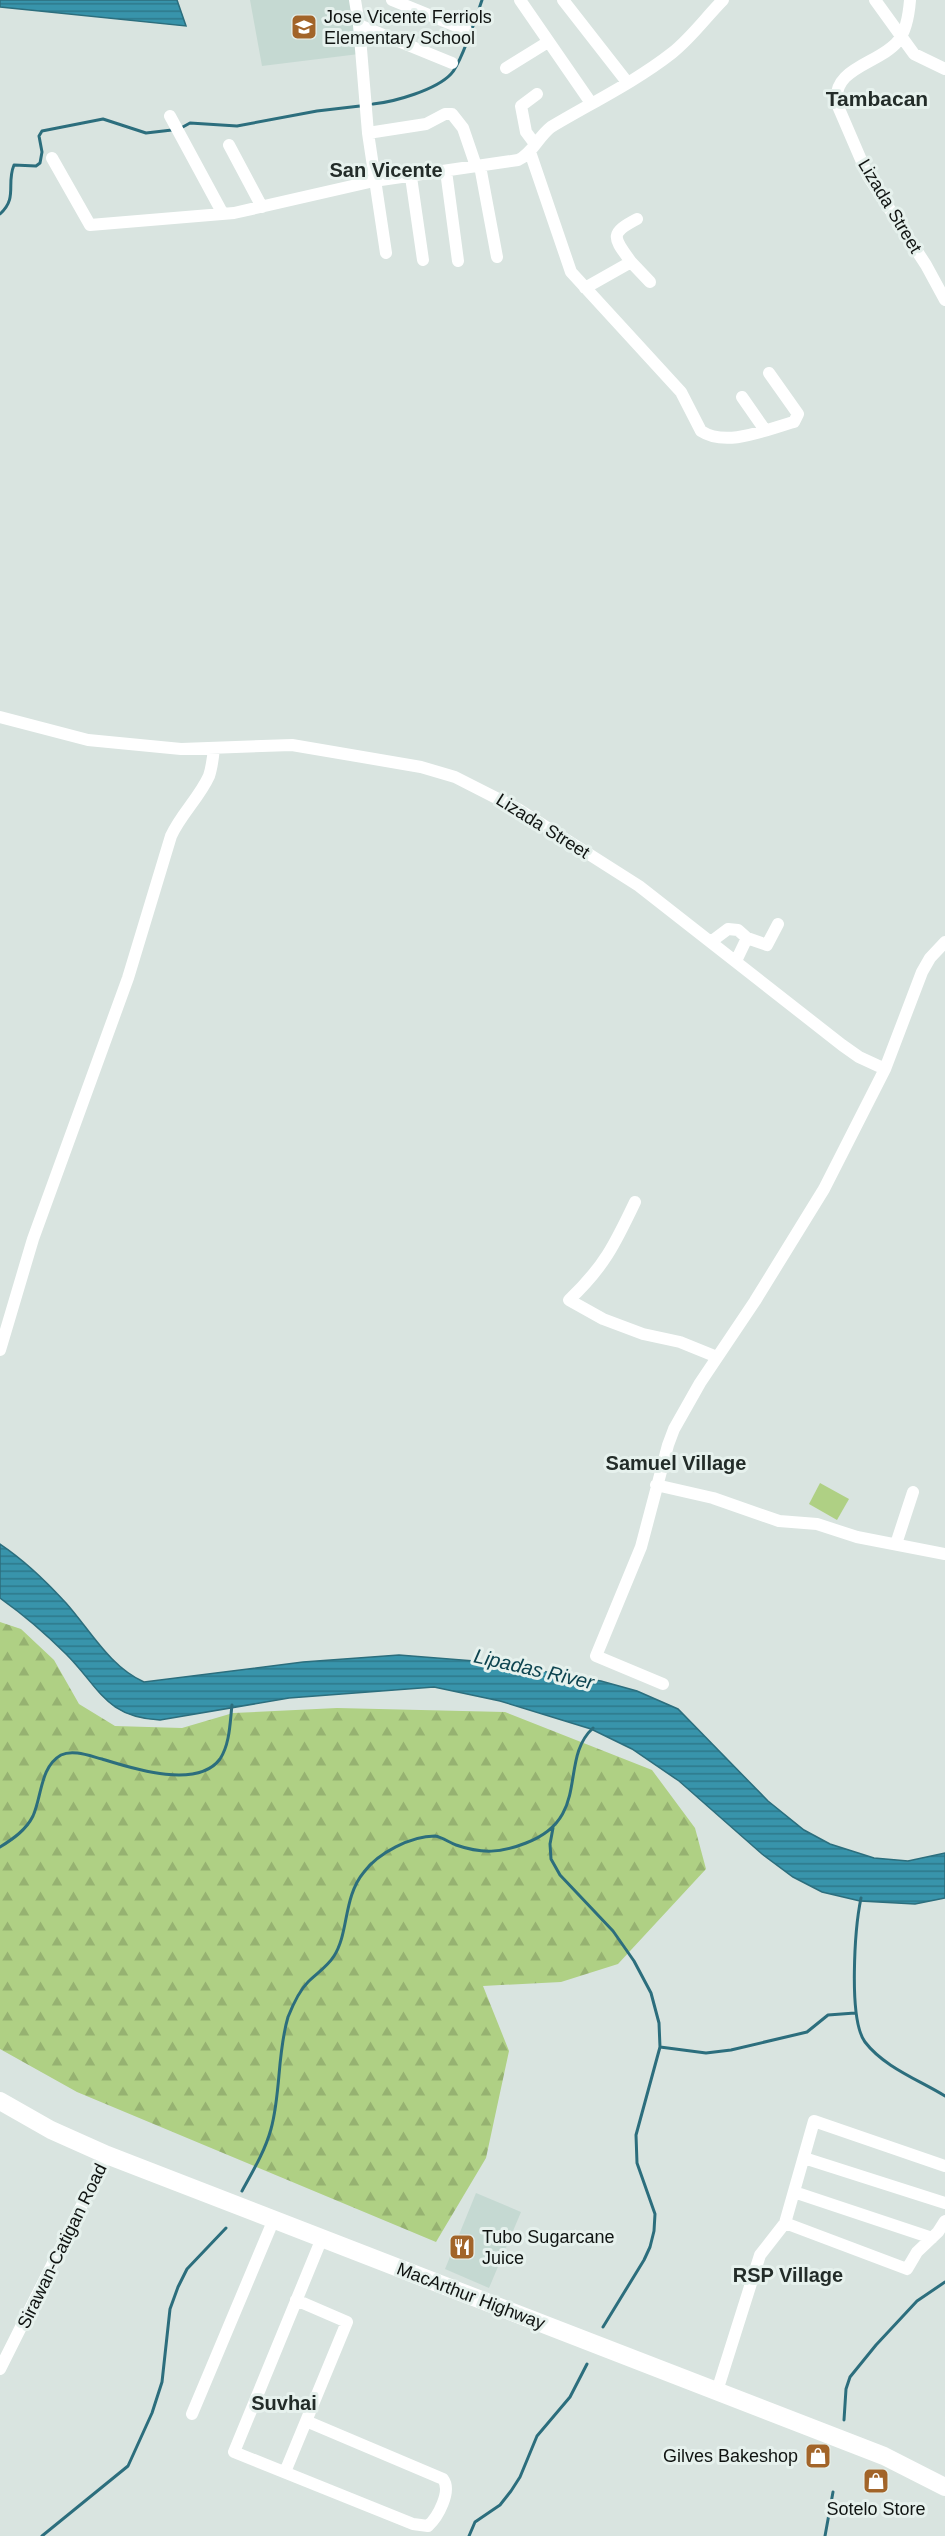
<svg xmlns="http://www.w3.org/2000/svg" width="945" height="2536" font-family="Arial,sans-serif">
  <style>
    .built { fill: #c5d9d2 }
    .forest { fill: url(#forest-firs) }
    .garden { fill: #afd084 }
    .water { fill: url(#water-rules); stroke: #2c6e7d; stroke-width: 1.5 }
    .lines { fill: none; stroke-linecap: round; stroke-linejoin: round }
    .stream { stroke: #2c6e7d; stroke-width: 3 }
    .minor { stroke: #fff; stroke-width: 12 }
    .highway { stroke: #fff; stroke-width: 18 }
    .labels { text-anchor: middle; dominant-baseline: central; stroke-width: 6; stroke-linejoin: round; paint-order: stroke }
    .poi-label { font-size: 18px; fill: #101412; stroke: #e6f1ed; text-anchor: start }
    .street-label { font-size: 18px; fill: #101412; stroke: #e6f1ed }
    .neighbourhood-label { font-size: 20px; font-weight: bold; fill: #232c29; stroke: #e6f1ed }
    .water-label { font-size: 20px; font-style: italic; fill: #0d4450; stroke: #e6f1ed }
    .quarter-label { font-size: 21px; font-weight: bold; fill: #232c29; stroke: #e6f1ed }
  </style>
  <defs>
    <pattern id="forest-firs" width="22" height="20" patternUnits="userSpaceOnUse" patternTransform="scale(1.5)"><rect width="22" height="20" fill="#afd084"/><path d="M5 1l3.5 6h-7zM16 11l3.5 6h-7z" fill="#96b271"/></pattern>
    <pattern id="water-rules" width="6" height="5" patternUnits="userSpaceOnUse" patternTransform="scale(1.5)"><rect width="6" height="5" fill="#3894ab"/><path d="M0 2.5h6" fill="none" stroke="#2e788a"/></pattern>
  </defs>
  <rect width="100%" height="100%" fill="#d9e4e0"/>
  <!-- built -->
  <path class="built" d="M250,0H350L359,54L262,66Z
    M476,2193L521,2212L489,2288L445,2269Z"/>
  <!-- forest -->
  <path class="forest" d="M0,1622L21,1629L54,1660L79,1704L115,1726L182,1728L233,1713L337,1708L505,1712L652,1770L695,1828L706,1869L618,1964L561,1982L483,1986L509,2051L486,2158L436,2242L77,2092L0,2049Z"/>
  <!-- garden -->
  <path class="garden" d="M820,1483L849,1499L837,1520L809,1504Z"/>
  <!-- water -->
  <path class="water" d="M0,0H177L186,26L0,7Z
    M0,1544C24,1560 46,1581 66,1603C90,1630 110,1667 144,1682L303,1662L399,1655L487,1662L601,1681L637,1691L678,1709L768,1801L804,1830L830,1844L874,1858L908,1861L945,1853V1898L915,1904L860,1901L822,1892L793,1877L762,1854L679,1781L632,1749L591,1729L500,1701L434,1687L289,1698L160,1720C105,1717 100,1688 66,1654C46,1634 24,1615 0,1598Z"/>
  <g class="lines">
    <!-- stream -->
    <path class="stream" d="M373,104C394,102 436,90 451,74C460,65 477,15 482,0
      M181,128L190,123L237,126L317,111L360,106
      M0,214C18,198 6,184 14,165L36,166L40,163L42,152L39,136L42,131L103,119L146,133L172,130
      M553,1828L550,1844L551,1859L560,1875L613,1931L634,1961L651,1993L659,2023L660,2047L636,2135L637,2163L655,2214L654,2231L650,2247L644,2260L603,2327
      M0,1847C13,1839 26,1830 33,1816C42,1796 40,1767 61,1755C73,1749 90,1756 102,1759C131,1768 197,1790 220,1759C230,1744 230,1722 232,1705
      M861,1898C855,1927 848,2019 865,2042C884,2067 919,2080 945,2096
      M660,2047L706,2053L731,2050L807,2032L828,2015L855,2013
      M242,2191C253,2171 265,2151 271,2129C281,2093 277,2054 288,2017C292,2007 300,1990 308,1982C316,1974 328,1966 334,1956C349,1933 343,1897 364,1872C378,1853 411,1836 435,1836C442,1837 450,1843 456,1845C482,1854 501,1853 526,1843C592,1818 558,1760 593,1728
      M844,2420L846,2389L850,2377L876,2345L917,2301L945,2282
      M42,2536L128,2466L152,2413L162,2382L170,2309L178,2287L187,2269L226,2228
      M469,2536L475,2522L500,2505L511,2491L520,2477L537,2436L570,2397L587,2364
      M825,2536L833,2492"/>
    <!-- minor -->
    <path class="minor" d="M355,0L359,25L368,133L386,253
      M392,0L466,30
      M520,0L591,103
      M563,0L627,82
      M875,0L914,54L945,69
      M910,0C909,13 907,30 898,41C880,64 831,67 837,104L868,176L926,265L945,300
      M359,25L452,63
      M506,68L548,42
      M170,116L223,214
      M368,133L426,124L445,114H452L463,128L476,166
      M535,144L526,132L521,106L537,94
      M229,145L262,207
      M530,152L571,272L681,392L701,431C727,448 767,429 794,422L798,414L769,373
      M52,158L90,225L234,213L374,181L518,160C532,154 538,137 551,127C591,103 635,82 672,53C692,37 706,17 723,0
      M480,166L497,257
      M446,171L458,261
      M411,177L423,260
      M631,262C614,238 608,234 637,219
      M585,288L631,262L650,282
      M742,397L765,430
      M0,717L88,740L181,749L292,745L421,767L455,777L518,809L639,886L842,1045L859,1057L885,1069
      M712,941L728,929L738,930L747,938
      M736,961L747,938L767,945L778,924
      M635,1202C615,1244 604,1267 569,1300L603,1319L643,1334L680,1342L717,1357
      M0,1350L33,1239L128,978L171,836C181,814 199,798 209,776C212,767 213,758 214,748
      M656,1485L713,1498L779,1521L817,1524L857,1537L945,1554
      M896,1544L913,1492
      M663,1684L596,1656L641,1547L668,1445L674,1429L700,1383L755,1301L824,1189L885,1069L922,972L930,958L945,942
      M804,2158L945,2203
      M794,2192L932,2238
      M785,2223L907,2269L917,2252L938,2232L945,2221
      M0,2369L107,2155
      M717,2391L760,2255L785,2223L814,2121L945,2166
      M192,2414L274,2219
      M306,2421L443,2479C452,2491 438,2517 428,2526L413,2524L234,2452L322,2238
      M285,2472L347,2322L296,2300"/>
    <!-- highway -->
    <path class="highway" d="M0,2101L51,2130L107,2155L884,2456L945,2487"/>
  </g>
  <!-- icons -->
  <defs>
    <g id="school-square" transform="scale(1.35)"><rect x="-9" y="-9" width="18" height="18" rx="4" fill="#a26429" stroke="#e6f1ed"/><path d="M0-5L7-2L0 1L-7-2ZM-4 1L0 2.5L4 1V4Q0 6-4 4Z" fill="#fff"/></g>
    <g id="restaurant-square" transform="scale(1.35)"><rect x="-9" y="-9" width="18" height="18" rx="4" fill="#a26429" stroke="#e6f1ed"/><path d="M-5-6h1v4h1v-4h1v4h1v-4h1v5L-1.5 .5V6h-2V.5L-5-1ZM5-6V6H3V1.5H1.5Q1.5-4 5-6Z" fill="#fff"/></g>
    <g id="shop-square" transform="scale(1.35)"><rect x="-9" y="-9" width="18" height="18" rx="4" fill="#a26429" stroke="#e6f1ed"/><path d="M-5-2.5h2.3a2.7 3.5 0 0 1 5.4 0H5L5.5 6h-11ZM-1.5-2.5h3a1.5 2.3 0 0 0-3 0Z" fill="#fff"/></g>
  </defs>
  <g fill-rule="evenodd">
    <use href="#school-square" x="304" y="27"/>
    <use href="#restaurant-square" x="462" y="2247"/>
    <use href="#shop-square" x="818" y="2456"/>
    <use href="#shop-square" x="876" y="2481"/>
  </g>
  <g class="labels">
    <!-- poi labels -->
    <g class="poi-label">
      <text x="324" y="17">Jose Vicente Ferriols<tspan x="324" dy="21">Elementary School</tspan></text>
      <text x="482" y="2237">Tubo Sugarcane<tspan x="482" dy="21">Juice</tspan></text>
      <text x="798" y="2456" text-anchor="end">Gilves Bakeshop</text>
      <text x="876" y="2509" text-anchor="middle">Sotelo Store</text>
    </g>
    <!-- street labels -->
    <g class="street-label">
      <text transform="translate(890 206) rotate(59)">Lizada Street</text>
      <text transform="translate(543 826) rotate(32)">Lizada Street</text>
      <text transform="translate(62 2246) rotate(-64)">Sirawan-Catigan Road</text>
      <text transform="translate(471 2296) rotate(21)">MacArthur Highway</text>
    </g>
    <!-- neighbourhood labels -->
    <g class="neighbourhood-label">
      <text x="386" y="170">San Vicente</text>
      <text x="676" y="1463">Samuel Village</text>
      <text x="788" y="2275">RSP Village</text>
      <text x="284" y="2403">Suvhai</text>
    </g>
    <!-- water labels -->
    <g class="water-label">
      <text transform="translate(534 1669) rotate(13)">Lipadas River</text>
    </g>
    <!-- quarter labels -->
    <g class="quarter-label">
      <text x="877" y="98">Tambacan</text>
    </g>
  </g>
</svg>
